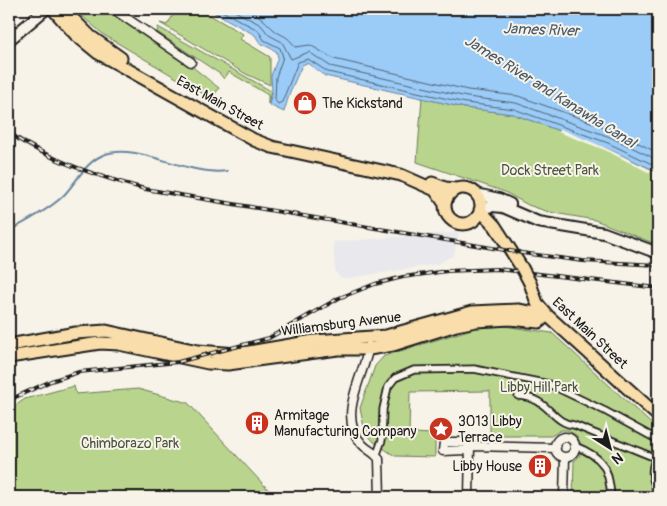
<svg xmlns="http://www.w3.org/2000/svg" width="667" height="506" font-family="Pangolin,sans-serif">
  <style>
    .built { fill: #e9e9ed }
    .green { fill: #b9d58d; stroke: #6a7854 }
    .water { fill: #9bcbf7; stroke: #68859f }
    .pier { fill: #f7f3e8 }
    .lines { fill: none; stroke-linecap: round; stroke-linejoin: round }
    .shore { stroke: #4f6274; stroke-width: 1 }
    .stream { stroke: #68859f; stroke-width: 2 }
    .pedestrian-casing { stroke: #1c1c1c; stroke-width: 9 }
    .minor-casing { stroke: #1c1c1c; stroke-width: 11 }
    .secondary-casing { stroke: #1c1c1c; stroke-width: 14 }
    .primary-casing { stroke: #1c1c1c; stroke-width: 15 }
    .pedestrian { stroke: #f7f3e8; stroke-width: 5.5 }
    .minor { stroke: #f7f3e8; stroke-width: 8 }
    .secondary { stroke: #f7f3e8; stroke-width: 10 }
    .primary { stroke: #f9deab; stroke-width: 11 }
    .rail-casing { stroke: #1c1c1c; stroke-width: 4 }
    .rail { stroke: #f7f3e8; stroke-width: 2; stroke-dasharray: 5.5; stroke-linecap: butt }
    .primary-bridge-casing { stroke: #1c1c1c; stroke-width: 15; stroke-linecap: butt }
    .primary-bridge { stroke: #f9deab; stroke-width: 11 }
    .labels { text-anchor: middle; dominant-baseline: central; stroke-width: 4; stroke-linejoin: round; paint-order: stroke }
    .street-label { font-size: 14px; fill: #1c1c1c; stroke: #f7f3e8 }
    .poi-label { font-size: 14px; fill: #1c1c1c; stroke: #f7f3e8; text-anchor: start }
    .park-label { font-size: 14px; fill: #4b543e; stroke: #f7f3e8 }
    .water-label { font-size: 15px; font-style: italic; fill: #485969; stroke: #f7f3e8 }
  </style>
  <rect width="100%" height="100%" fill="#f7f3e8"/>
  <filter id="ink" filterUnits="userSpaceOnUse"><feTurbulence type="fractalNoise" baseFrequency=".02" numOctaves="2"/><feDisplacementMap in="SourceGraphic" scale="10" xChannelSelector="R" yChannelSelector="G"/><feConvolveMatrix kernelMatrix="1 2 1 2 8 2 1 2 1" color-interpolation-filters="sRGB"/></filter>
  <g filter="url(#ink)">
    <!-- built -->
    <path class="built" d="M459,232L454,255L437,264L350,278H340L335,271L333,242Z"/>
    <!-- green -->
    <path class="green" d="M74,9C83,9 95,7 105,9C129,13 197,71 219,88L212,99L104,35Z
      M177,9H199L243,34L240,39L270,57V85L246,74L160,23L167,25Z
      M158,27L271,91L268,104V95L229,72L224,79L220,74L157,32Z
      M422,98L465,108L513,114L606,148L658,172V245L595,220L549,212L528,205L505,192L417,162Z
      M504,326L552,333L658,430V497H573L574,461L579,457L582,446L576,435L567,430H561L551,436H490V391L410,392L409,433L435,434V457L395,456L374,442L365,432L360,408L375,366L384,356L475,328Z
      M74,386L76,394L138,389L188,403L275,497H9V410L25,399Z"/>
    <!-- water -->
    <path class="water" d="M208,9H658V172L606,148L513,114L465,108L325,76L307,63L302,65L290,92L284,112L269,105L272,92L271,76L278,57L276,51L260,43L255,35Z"/>
    <!-- pier -->
    <path class="pier" d="M560,129L604,147L653,171L648,172L605,150L558,132Z"/>
    <g class="lines">
      <!-- shore -->
      <path class="shore" d="M218,9L258,30L264,40L280,48L283,57L276,77L275,100L278,104L282,102L298,62L308,59L328,72L466,103L514,109L608,143L658,167
        M231,9L261,25L269,35L282,42L291,59L309,52L330,66L467,97L516,103L610,137L658,160
        M247,9C260,16 263,19 273,29C282,37 287,34 295,47L310,45L334,59L468,90L518,96L613,130L658,153"/>
      <!-- stream -->
      <path class="stream" d="M9,231C27,221 45,212 61,198C76,184 84,163 103,155C138,141 186,177 227,171"/>
      <!-- pedestrian casing -->
      <g class="pedestrian-casing">
        <path id="pedestrian" d="M518,396C549,397 551,423 574,425L658,459
          M575,446C603,457 609,467 611,497
          M377,454L382,440L383,409L388,387L395,378L414,370L474,369L549,384L605,411L658,440
          M656,458C650,469 652,481 658,492"/>
      </g>
      <!-- minor casing -->
      <g class="minor-casing">
        <path id="minor" d="M113,9L191,62
          M369,346C364,376 336,416 362,444C367,450 375,452 379,459L380,497
          M555 447a10 10 0 1 1 20 0a10 10 0 1 1-20 0Z
          M470,446L466,450L443,451L444,442H466L470,446L556,448
          M469,497L470,446
          M564,497L565,457"/>
      </g>
      <!-- secondary casing -->
      <g class="secondary-casing">
        <path id="secondary" d="M9,40L46,9
          M476,194L499,199L510,204
          M481,209L492,206L503,207L538,222L604,233L658,253"/>
      </g>
      <!-- primary casing -->
      <g class="primary-casing">
        <path id="primary" d="M53,9L76,35L98,53L254,140L272,147L401,175L435,190L445,204
          M63,9L90,36L121,58
          M432,183L445,188L457,189
          M445 206a18 18 0 1 1 36 0a18 18 0 1 1-36 0Z
          M480,210L495,226L522,268
          M530,283L537,303L547,315L658,416
          M9,345L76,333L106,331L198,351L237,354L314,341L386,336L472,312L518,310L547,315
          M9,357L100,343L119,344L208,363L228,364L338,349H369L393,345L456,325L476,321L510,319L539,322L547,315"/>
      </g>
      <!-- pedestrian -->
      <use href="#pedestrian" class="pedestrian"/>
      <!-- minor -->
      <use href="#minor" class="minor"/>
      <!-- secondary -->
      <use href="#secondary" class="secondary"/>
      <!-- primary -->
      <use href="#primary" class="primary"/>
      <!-- rail casing -->
      <g class="rail-casing">
        <path id="rail" d="M9,133C50,161 97,176 145,189L522,253L583,261L658,265
          M9,400L51,381L79,372L178,362L269,338L339,298L375,284L403,277L447,271L497,269L658,288"/>
      </g>
      <!-- rail -->
      <use href="#rail" class="rail"/>
      <!-- primary-bridge casing -->
      <g class="primary-bridge-casing">
        <path id="primary-bridge" d="M522,268L530,283"/>
      </g>
      <!-- primary-bridge -->
      <use href="#primary-bridge" class="primary-bridge"/>
    </g>
  </g>
  <!-- icons -->
  <defs>
    <g id="shop-disc" transform="scale(1.25)"><circle r="9.5" fill="#c8321e" stroke="#f7f3e8"/><path d="M-5-2.5h2.3a2.7 3.5 0 0 1 5.4 0H5L5.5 6h-11ZM-1.5-2.5h3a1.5 2.3 0 0 0-3 0Z" fill="#fff"/></g>
    <g id="building-disc" transform="scale(1.25)"><circle r="9.5" fill="#c8321e" stroke="#f7f3e8"/><path d="M-4-6H4V6H1V3H-1V6H-4ZM-2.5-4.3h1.7v1.8h-1.7ZM.8-4.3h1.7v1.8H.8ZM-2.5-1h1.7V.8h-1.7ZM.8-1h1.7V.8H.8Z" fill="#fff"/></g>
    <g id="sight-disc" transform="scale(1.25)"><circle r="9.5" fill="#c8321e" stroke="#f7f3e8"/><path d="M0-6L1.8-2.2L6-1.7L2.9 1.2L3.7 5.4L0 3.3L-3.7 5.4L-2.9 1.2L-6-1.7L-1.8-2.2Z" fill="#fff"/></g>
  </defs>
  <g fill-rule="evenodd">
    <use href="#shop-disc" x="305" y="103"/>
    <use href="#building-disc" x="257" y="423"/>
    <use href="#sight-disc" x="441" y="429"/>
    <use href="#building-disc" x="540" y="466"/>
  </g>
  <g class="labels">
    <!-- street labels -->
    <g class="street-label">
      <text transform="translate(220 103) rotate(29)">East Main Street</text>
      <text transform="translate(341 324) rotate(-7)">Williamsburg Avenue</text>
      <text transform="translate(590 333) rotate(43)">East Main Street</text>
    </g>
    <!-- poi labels -->
    <g class="poi-label">
      <text x="322" y="103">The Kickstand</text>
      <text x="274" y="415">Armitage<tspan x="274" dy="16">Manufacturing Company</tspan></text>
      <text x="458" y="421">3013 Libby<tspan x="458" dy="16">Terrace</tspan></text>
      <text x="522" y="466" text-anchor="end">Libby House</text>
    </g>
    <!-- park labels -->
    <g class="park-label">
      <text x="550" y="170">Dock Street Park</text>
      <text x="539" y="387">Libby Hill Park</text>
      <text x="130" y="443">Chimborazo Park</text>
    </g>
    <!-- water labels -->
    <g class="water-label">
      <text transform="translate(541 30) rotate(2)">James River</text>
      <text transform="translate(550 92) rotate(32)">James River and Kanawha Canal</text>
    </g>
  </g>
  <!-- margin -->
  <rect width="667" height="506" fill="none" stroke="#f7f3e8" stroke-width="30"/>
  <rect x="15" y="15" width="637" height="476" fill="none" stroke="#1c1c1c" stroke-width="2" filter="url(#ink)"/>
  <!-- north arrow -->
  <g transform="translate(610 448) rotate(144)" stroke="#f7f3e8" stroke-width="4" paint-order="stroke">
  <path d="M0-4L9 19L0 12L-9 19Z" fill="#1c1c1c"/>
  <text y="-8" font-size="14" font-weight="bold" text-anchor="middle" fill="#1c1c1c">N</text>
  </g>
</svg>
